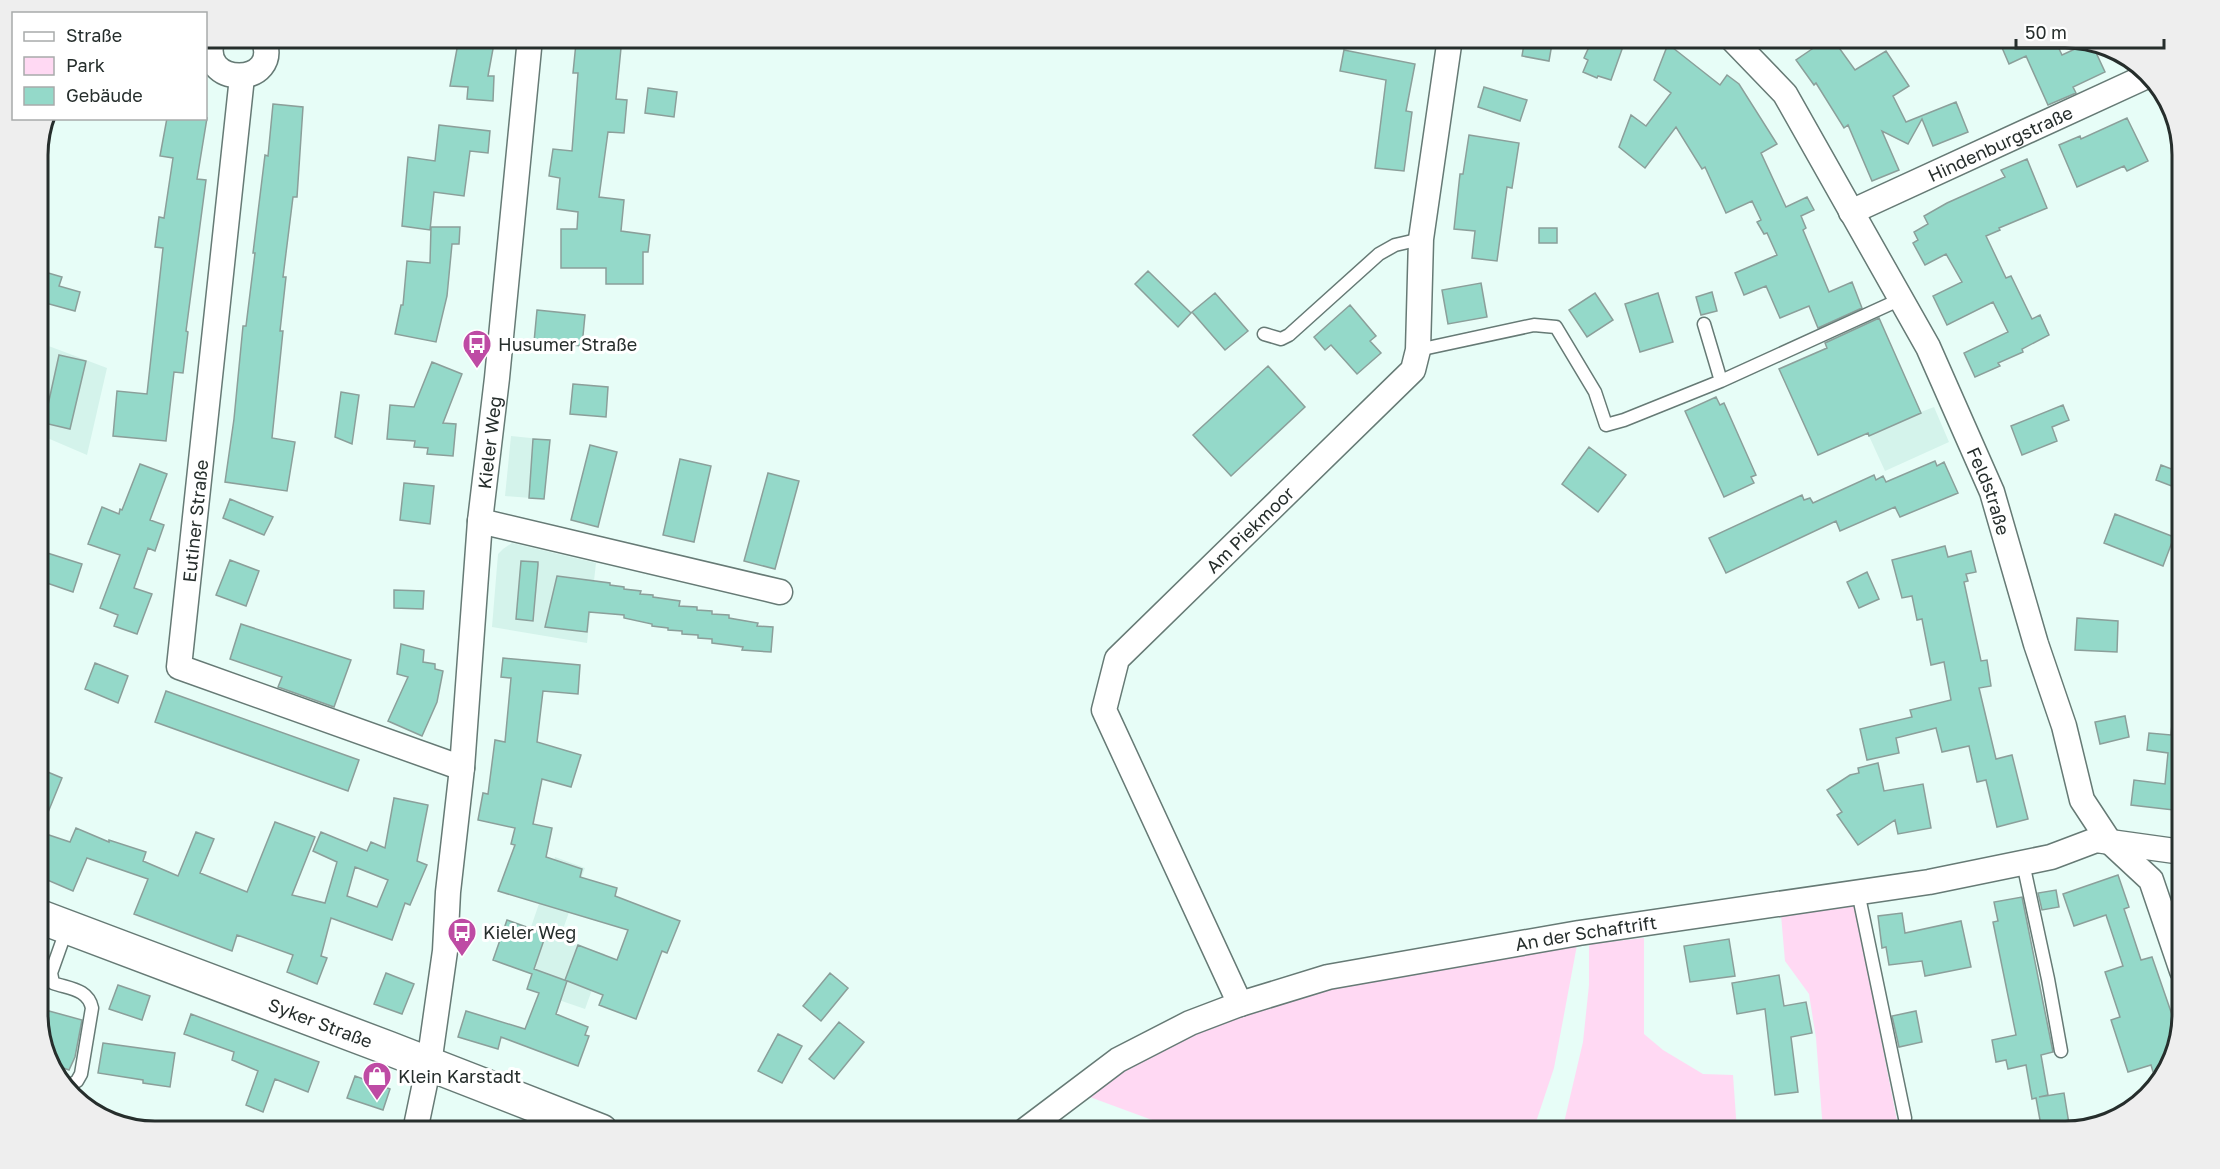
<svg xmlns="http://www.w3.org/2000/svg" width="2220" height="1169" font-family="'Golos Text',sans-serif">
  <style>
    .built { fill: #d4f3eb }
    .green { fill: #ffd9f3 }
    .building { fill: #94d9c9; stroke: #8b9f9a; stroke-width: 1.5; fill-rule: evenodd }
    .lines { fill: none; stroke-linecap: round; stroke-linejoin: round }
    .lane-casing { stroke: #667a75; stroke-width: 15 }
    .street-casing { stroke: #667a75; stroke-width: 27 }
    .secondary-casing { stroke: #667a75; stroke-width: 36 }
    .lane { stroke: #fff; stroke-width: 12 }
    .street { stroke: #fff; stroke-width: 24 }
    .secondary { stroke: #fff; stroke-width: 33 }
    .labels { text-anchor: middle; dominant-baseline: central; stroke-width: 6; stroke-linejoin: round; paint-order: stroke }
    .street-label { font-size: 18px; fill: #262e2c; stroke: #fff }
    .poi-label { font-size: 18px; fill: #262e2c; stroke: #fff; text-anchor: start }
    .rim { fill: none; stroke: #262e2c; stroke-width: 3 }
  </style>
  <rect width="100%" height="100%" fill="#e7fdf7"/>
  <!-- built -->
  <path class="built" d="M1878,316L1921,412L1934,407L1949,442L1885,471L1825,340Z
    M38,342L107,368L87,455L38,434Z
    M511,436L550,440L544,499L505,496Z
    M512,543L596,563L587,643L492,627L498,554L503,549Z
    M555,857L585,868L563,929L571,943L605,954L585,1009L527,989L546,933L531,927Z"/>
  <!-- green -->
  <path class="green" d="M1855,905L1899,1131H1768L1767,1124L1823,1131L1816,1038L1809,994L1785,961L1781,915Z
    M1644,938V1034L1663,1050L1703,1074L1733,1075L1737,1131H1562L1583,1042L1589,985V944Z
    M1577,945L1554,1068L1533,1131H1182L1087,1096L1132,1066L1202,1030L1268,1005L1353,982Z"/>
  <!-- building -->
  <path class="building" d="M459,38H495L488,76H494L493,101L467,99L468,87L450,86Z
    M1525,38H1553L1549,61L1522,56Z
    M1593,38H1626L1611,80L1598,76L1597,78L1583,72L1588,60L1584,58Z
    M1800,38H1842L1837,45L1855,70L1886,51L1909,86L1893,96L1906,122L1956,102L1968,132L1933,146L1922,119L1908,144L1882,131L1899,170L1872,181L1848,125L1844,128L1816,83L1814,85L1796,60L1812,49Z
    M2013,38H2018L2023,47L2043,38H2054L2062,55L2088,43L2092,44L2105,72L2073,87L2076,93L2048,105L2026,56L2009,64L2000,43Z
    M576,43L621,48L616,99L627,100L624,133L608,132L599,197L624,200L621,231L650,235L648,252H643V284H606V268H561V229H577L578,212L557,209L560,178L549,176L553,149L572,151L578,73H573Z
    M1668,44L1720,85L1727,75L1739,84L1777,144L1761,153L1786,207L1807,197L1814,210L1801,216L1806,228L1803,230L1829,292L1852,282L1862,308L1818,328L1809,306L1780,318L1766,286L1744,295L1735,273L1777,255L1767,233L1764,234L1757,222L1761,220L1752,201L1726,213L1705,167L1702,169L1676,127L1645,168L1619,147L1631,115L1646,126L1671,93L1654,80Z
    M1344,50L1415,64L1406,111L1412,112L1404,171L1375,168L1386,80L1340,71Z
    M1484,87L1527,100L1520,121L1478,107Z
    M648,88L677,92L674,117L645,113Z
    M273,104L303,107L297,197H293L283,277H286L280,331H283L272,438L295,442L287,491L225,482L234,419L243,326H246L255,253H253L265,155L268,156Z
    M167,118H207L197,179L206,180L186,331L188,332L183,373L174,372L166,441L113,436L117,391L147,394L163,248L155,247L159,217L164,218L173,158L160,156Z
    M2127,118L2148,161L2127,171L2124,166L2077,187L2059,145L2080,136L2081,139Z
    M439,125L490,131L488,153L470,151L464,196L434,192L430,230L402,226L408,157L435,161Z
    M1469,135L1519,143L1512,188L1507,187L1497,261L1472,258L1475,231L1454,229L1460,174H1463Z
    M2027,159L2047,208L1999,228L2000,230L1986,236L2006,278L2011,276L2032,319L2040,315L2049,335L2022,349L2023,352L1998,363L2000,366L1975,377L1964,353L2008,332L1993,302L1947,325L1933,296L1962,282L1946,254L1925,265L1913,243L1918,240L1914,232L1928,224L1924,216L1947,203L2005,177L2001,170Z
    M431,227H460L459,244H452L447,296L436,342L395,334L401,305H403L407,261L430,263Z
    M1539,228H1557V243H1539Z
    M38,270L62,277L59,286L80,292L75,311L38,301Z
    M1148,271L1191,313L1178,327L1135,284Z
    M1481,283L1487,317L1448,324L1442,290Z
    M1712,292L1717,311L1701,315L1696,297Z
    M1215,293L1248,331L1225,350L1192,312Z
    M1595,293L1613,320L1587,337L1569,310Z
    M1658,293L1673,342L1640,352L1625,304Z
    M1350,305L1376,336L1370,341L1381,353L1357,374L1331,345L1325,350L1314,337Z
    M537,310L585,315L582,346L534,342Z
    M1879,318L1921,413L1869,436L1868,433L1818,455L1779,369L1827,348L1825,343Z
    M59,355L86,361L70,429L44,423Z
    M432,362L462,374L443,423L456,424L453,456L427,454L428,448L414,447L415,441L387,439L390,405L414,407Z
    M1268,366L1305,407L1231,476L1193,435Z
    M573,384L608,387L606,417L570,414Z
    M341,392L359,395L352,444L335,437Z
    M1716,397L1720,405L1724,403L1756,475L1751,477L1754,483L1724,497L1685,411Z
    M2063,405L2069,420L2052,427L2057,441L2022,455L2011,426Z
    M533,439L550,440L544,499L529,498Z
    M590,445L617,452L598,527L571,520Z
    M1589,447L1626,475L1598,512L1562,484Z
    M680,459L711,466L694,542L663,535Z
    M1935,461L1937,466L1944,462L1958,493L1900,517L1895,507L1840,531L1836,521L1726,573L1709,538L1802,495L1804,500L1810,498L1813,503L1874,475L1876,480L1883,476L1886,482Z
    M140,464L167,474L150,520L164,525L155,551L148,548L134,588L152,594L137,634L114,626L118,615L100,608L120,555L88,544L102,507L119,514L120,509L122,510Z
    M2161,465L2182,473V490L2156,480Z
    M768,473L799,481L775,569L744,561Z
    M404,483L434,486L430,524L400,520Z
    M230,499L273,517L264,535L223,518Z
    M2115,514L2174,537L2163,566L2104,543Z
    M1945,546L1948,557L1971,551L1976,572L1966,574L1968,581L1964,582L1981,661L1987,660L1991,686L1979,688L1996,759L2012,755L2028,819L1997,827L1986,780L1977,782L1969,746L1942,752L1936,728L1896,738L1899,753L1867,760L1860,729L1912,717L1910,710L1951,700L1944,662L1931,665L1922,619L1917,620L1912,596L1902,598L1892,560Z
    M41,551L82,564L73,592L38,580V562Z
    M230,560L259,571L246,606L216,595Z
    M521,561L538,562V565L533,621L516,619Z
    M1867,572L1879,599L1859,608L1847,582Z
    M557,576L610,583V585L624,587V589L641,591L640,594L653,595V597L680,601L679,606L697,607V610L712,611V614L729,615V618L758,623L757,626L773,627L771,652L742,650L743,647L712,643V639L698,638V635L682,634V631L668,630V628L652,626V624L624,618V615L589,612L587,632L545,627Z
    M394,590L424,591L423,609L394,608Z
    M2077,618L2118,621L2117,652L2075,650Z
    M241,624L351,660L334,707L278,687L282,677L230,659Z
    M401,644L424,650L423,662L435,664V669L443,671L437,702L422,736L388,721L408,677L397,674Z
    M503,658L580,665L578,694L543,691L537,742L581,755L571,787L542,779L533,824L552,828L546,857L582,869L580,877L617,888L615,896L680,921L667,953L662,951L636,1019L599,1005L603,995L565,980L578,945L617,960L628,930L498,891L515,845L511,844L515,828L478,820L483,793L488,794L495,740L505,742L511,678L501,677Z
    M95,663L128,676L118,703L85,689Z
    M166,691L359,760L348,791L155,722Z
    M2125,716L2129,737L2100,744L2095,722Z
    M2172,724H2182V811L2131,805L2134,780L2165,784L2168,753L2147,750L2149,733L2171,735Z
    M1878,763L1884,791L1923,784L1931,828L1898,834L1895,820L1858,845L1837,815L1842,812L1827,790L1850,775L1859,773L1858,768Z
    M38,768L62,778L40,832L70,842L76,828L109,842V840L146,852L143,861L178,876L196,832L214,839L200,873L247,892L275,822L315,837L292,895L325,903L337,862L313,851L321,832L367,851L371,842L385,848L394,798L428,805L417,861L427,865L410,905L405,903L392,940L331,918L321,956L327,958L317,984L287,972L293,955L237,935L232,951L134,914L148,879L87,858L73,891L38,876ZM355,867L388,880L377,907L347,896Z
    M2118,875L2129,907L2124,909L2141,960L2152,957L2178,1032L2170,1066L2156,1082L2151,1065L2128,1072L2111,1020L2120,1017L2105,972L2123,966L2106,915L2074,926L2063,894Z
    M2056,890L2059,907L2042,910L2038,893Z
    M2022,897L2053,1052L2041,1055L2048,1095L2039,1097L2064,1093L2070,1130L2065,1131H2042L2036,1098L2032,1099L2026,1065L2008,1069L2006,1060L1996,1062L1992,1040L2016,1035L1993,922L1998,921L1994,902Z
    M1902,913L1905,933L1961,921L1971,967L1925,976L1922,961L1889,965L1886,947L1882,948L1878,916Z
    M507,920L546,934L534,969L567,981L556,1014L588,1027L585,1035L589,1036L578,1066L501,1037L498,1049L458,1037L466,1011L525,1029L539,993L527,989L532,974L493,960Z
    M1729,939L1735,976L1690,982L1684,946Z
    M386,973L414,984L402,1014L374,1004Z
    M830,973L848,988L821,1021L803,1006Z
    M1779,975L1784,1006L1806,1002L1812,1033L1791,1037L1798,1092L1775,1095L1765,1009L1737,1014L1732,983Z
    M118,985L150,996L142,1020L109,1009Z
    M38,1008L82,1020L75,1057L69,1070L52,1064L38,1022Z
    M1916,1011L1922,1042L1899,1047L1892,1016Z
    M191,1014L319,1062L308,1092L275,1079L263,1112L246,1105L258,1071L232,1060L234,1052L184,1034Z
    M839,1022L864,1042L834,1079L809,1059Z
    M778,1034L802,1046L782,1083L758,1071Z
    M103,1043L175,1053L170,1087L143,1083V1080L98,1073Z
    M355,1076L390,1089L383,1110L347,1098Z"/>
  <g class="lines">
    <!-- lane casing -->
    <g class="lane-casing">
      <path id="lane" d="M1704,324L1721,381
        M1264,334L1281,339L1289,335L1379,254L1395,245L1421,239
        M1418,350L1534,325L1556,327L1595,392L1606,425L1624,420L1721,381L1901,299
        M2023,863L2048,979L2061,1051
        M1858,892L1905,1118
        M63,1084L69,1086L77,1081L81,1074L92,1008C88,989 70,989 53,983L51,973L67,928"/>
    </g>
    <!-- street casing -->
    <g class="street-casing">
      <g id="street">
        <path d="M213,38C195,88 284,88 263,38"/>
        <path id="s1" d="M1731,38L1785,94L1928,347L1992,492L2036,644L2064,726L2082,800L2109,841L2151,880L2182,971"/>
        <path d="M242,77L179,667L462,768"/>
        <path id="s2" d="M1851,212L2147,76"/>
        <path d="M480,521L780,592"/>
        <path id="s3" d="M1240,1004L1104,710L1117,659L1413,370L1418,350L1421,239L1450,38"/>
        <path id="s4" d="M415,1131L429,1064L445,951L448,892L462,768L480,521L497,378L530,38"/>
        <path id="s5" d="M1024,1131L1118,1060L1190,1023L1240,1004L1328,977L1579,933L1929,882L2051,857L2096,840L2182,852"/>
      </g>
    </g>
    <!-- secondary casing -->
    <g class="secondary-casing">
      <g id="secondary">
        <path id="s6" d="M38,916L388,1048L601,1131"/>
      </g>
    </g>
    <!-- lane -->
    <use href="#lane" class="lane"/>
    <!-- street -->
    <use href="#street" class="street"/>
    <!-- secondary -->
    <use href="#secondary" class="secondary"/>
  </g>
  <!-- icons -->
  <defs>
    <g id="bus-pin" transform="scale(1.5)"><path d="M0 17L-7.5 6A9.5 9.5 0 1 1 7.5 6Z" fill="#be4ba4" stroke="#fff"/><path d="M-5-6H5V4H4V6H2V4H-2V6H-4V4H-5ZM-3.5-4V0h7V-4ZM-3.5 1.2v1.5H-2V1.2ZM2 1.2v1.5H3.5V1.2Z" fill="#fff"/></g>
    <g id="shop-pin" transform="scale(1.5)"><path d="M0 17L-7.5 6A9.5 9.5 0 1 1 7.5 6Z" fill="#be4ba4" stroke="#fff"/><path d="M-5-2.5h2.3a2.7 3.5 0 0 1 5.4 0H5L5.5 6h-11ZM-1.5-2.5h3a1.5 2.3 0 0 0-3 0Z" fill="#fff"/></g>
  </defs>
  <g fill-rule="evenodd">
    <use href="#bus-pin" x="477" y="344"/>
    <use href="#bus-pin" x="462" y="932"/>
    <use href="#shop-pin" x="377" y="1076"/>
  </g>
  <g class="labels">
    <!-- street labels -->
    <g class="street-label">
      <text stroke="none"><textPath href="#s2" startOffset="164">Hindenburgstraße</textPath></text>
      <text stroke="none"><textPath href="#s4" startOffset="693">Kieler Weg</textPath></text>
      <text stroke="none"><textPath href="#s1" startOffset="525">Feldstraße</textPath></text>
      <text transform="translate(195 521) rotate(-84)">Eutiner Straße</text>
      <text stroke="none"><textPath href="#s3" startOffset="562">Am Piekmoor</textPath></text>
      <text stroke="none"><textPath href="#s5" startOffset="606">An der Schaftrift</textPath></text>
      <text stroke="none"><textPath href="#s6" startOffset="302">Syker Straße</textPath></text>
    </g>
    <!-- poi labels -->
    <g class="poi-label">
      <text x="498" y="344">Husumer Straße</text>
      <text x="483" y="932">Kieler Weg</text>
      <text x="398" y="1076">Klein Karstadt</text>
    </g>
  </g>
  <!-- crop -->
  <path d="M0 0H2220V1169H0ZM155 48H2065A107 107 0 0 1 2172 155V1014A107 107 0 0 1 2065 1121H155A107 107 0 0 1 48 1014V155A107 107 0 0 1 155 48Z" fill="#eee" fill-rule="evenodd"/>
  <path class="rim" d="M155 48H2065A107 107 0 0 1 2172 155V1014A107 107 0 0 1 2065 1121H155A107 107 0 0 1 48 1014V155A107 107 0 0 1 155 48Z"/>
  <!-- legend -->
  <rect x="12" y="12" width="195" height="108" fill="#ffffff" stroke="#a8abab" stroke-width="1.5"/>
  <rect x="24" y="32" width="30" height="9" fill="#ffffff" stroke="#a8abab" stroke-width="1.5"/>
  <text x="66" y="42" font-size="18" fill="#262e2c">Straße</text>
  <rect x="24" y="57" width="30" height="18" fill="#ffd9f3" stroke="#a8abab" stroke-width="1.5"/>
  <text x="66" y="72" font-size="18" fill="#262e2c">Park</text>
  <rect x="24" y="87" width="30" height="18" fill="#94d9c9" stroke="#a8abab" stroke-width="1.5"/>
  <text x="66" y="102" font-size="18" fill="#262e2c">Gebäude</text>
  <!-- scale -->
  <path d="M2016 39v9h148v-9" fill="none" stroke="#262e2c" stroke-width="3"/>
  <text x="2025" y="39" font-size="18" fill="#262e2c" stroke="#ffffff" stroke-width="4.5" paint-order="stroke">50 m</text>
</svg>
